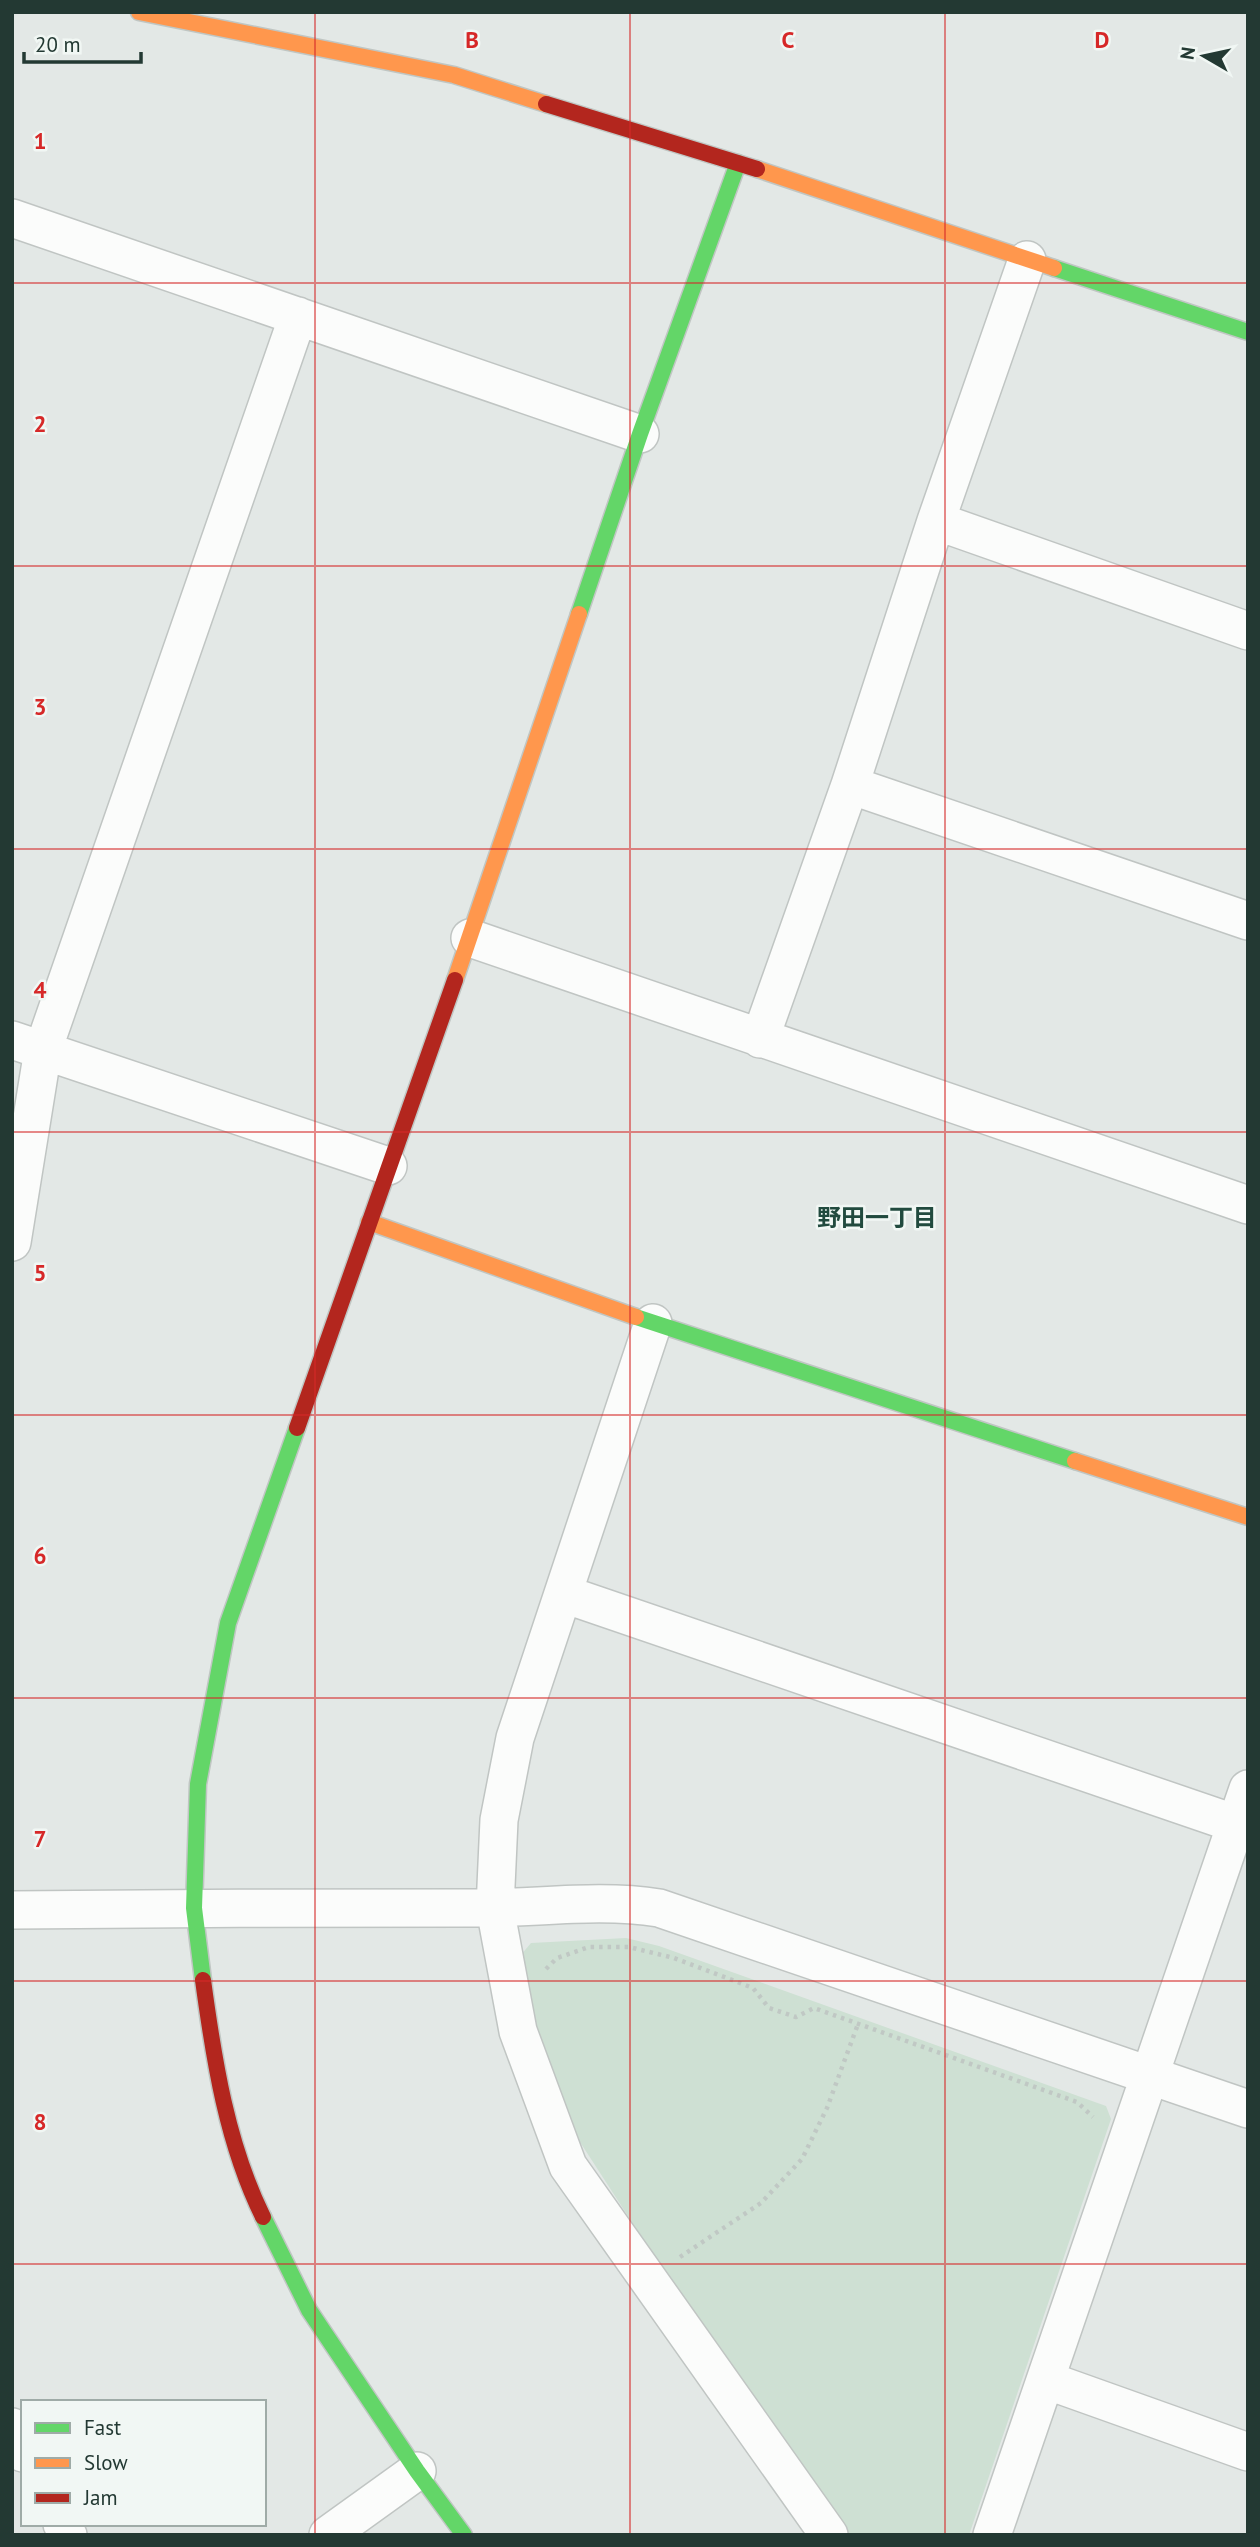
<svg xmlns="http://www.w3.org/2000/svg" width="1260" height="2547" font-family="'PT Sans','Noto Sans JP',sans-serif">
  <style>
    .green { fill: #cee0d3 }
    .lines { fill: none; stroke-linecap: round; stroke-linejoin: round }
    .street-casing { stroke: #c0c5c3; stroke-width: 40 }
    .fast-casing { stroke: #c0c6c3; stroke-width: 19 }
    .slow-casing { stroke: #c0c6c3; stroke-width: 19 }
    .jam-casing { stroke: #c0c6c3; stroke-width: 19 }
    .path { stroke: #c0c8c4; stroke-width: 4.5; stroke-dasharray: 3.5 5; stroke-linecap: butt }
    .street { stroke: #fbfcfb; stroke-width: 37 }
    .fast { stroke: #63d668; stroke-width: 16 }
    .slow { stroke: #ff974d; stroke-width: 16 }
    .jam { stroke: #b3261e; stroke-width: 16 }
    .grid { fill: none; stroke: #d62828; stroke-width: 2; stroke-opacity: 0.55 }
    .labels { text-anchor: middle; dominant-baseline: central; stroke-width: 5; stroke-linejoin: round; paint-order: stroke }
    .neighbourhood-label { font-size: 24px; font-weight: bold; fill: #214a3e; stroke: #f1f7f4 }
    .grid-label { font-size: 23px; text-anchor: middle; font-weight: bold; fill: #d62828; stroke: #f1f7f4; stroke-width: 5; stroke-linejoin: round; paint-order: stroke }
  </style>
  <rect width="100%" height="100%" fill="#e3e8e6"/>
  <!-- green -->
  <path class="green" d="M626,1938L659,1946L1106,2106L1111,2119L969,2535H850L661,2267L567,2122L527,1998L520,1956L531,1943Z"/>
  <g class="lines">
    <!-- street casing -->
    <g class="street-casing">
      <path id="street" d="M12,218L640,434
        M936,521L1248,631
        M850,785L1248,921
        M470,938L1248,1205
        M760,1039L850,785L936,521L1027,260
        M12,1040L388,1166
        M12,1242L43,1050L298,316
        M653,1323L515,1738L499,1820L495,1908L518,2031L568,2166L829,2535
        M564,1594L1248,1828
        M12,1910C164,1908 317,1908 469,1908C532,1909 597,1898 659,1908L1248,2109
        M1046,2380L1248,2452
        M12,2427L23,2453
        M62,2524L68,2535
        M328,2535L417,2471
        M992,2535L1248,1789"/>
    </g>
    <!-- fast casing -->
    <g class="fast-casing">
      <path id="fast" d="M1054,268L1248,332
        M579,614L640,434L738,163
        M636,1317L1075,1461
        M203,1980L194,1908L198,1784L228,1623L297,1428
        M263,2217L309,2310L417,2471L464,2535"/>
    </g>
    <!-- slow casing -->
    <g class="slow-casing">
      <path id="slow" d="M139,12L454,75L546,104
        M757,169L1054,268
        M455,980L579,614
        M369,1222L636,1317
        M1075,1461L1248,1517"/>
    </g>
    <!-- jam casing -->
    <g class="jam-casing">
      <path id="jam" d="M546,104L757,169
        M297,1428L455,980
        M203,1980C214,2061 227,2144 263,2217"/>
    </g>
    <!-- path -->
    <path class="path" d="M546,1969L557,1958L589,1947H629L674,1958L753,1988L769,2008L796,2017L814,2008L1077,2102L1093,2117
      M680,2257L761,2203L802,2159L827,2108L858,2024"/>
    <!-- street -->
    <use href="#street" class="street"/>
    <!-- fast -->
    <use href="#fast" class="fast"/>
    <!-- slow -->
    <use href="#slow" class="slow"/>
    <!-- jam -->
    <use href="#jam" class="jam"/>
  </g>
  <!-- grid -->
  <path class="grid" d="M315,12V2535M630,12V2535M945,12V2535M12,283H1248M12,566H1248M12,849H1248M12,1132H1248M12,1415H1248M12,1698H1248M12,1981H1248M12,2264H1248"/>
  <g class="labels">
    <!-- neighbourhood labels -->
    <g class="neighbourhood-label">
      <text x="877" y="1217">野田一丁目</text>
    </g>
  </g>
  <g class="grid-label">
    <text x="472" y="48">B</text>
    <text x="788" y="48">C</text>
    <text x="1102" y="48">D</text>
    <text x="40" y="149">1</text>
    <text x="40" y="432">2</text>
    <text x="40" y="715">3</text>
    <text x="40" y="998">4</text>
    <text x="40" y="1281">5</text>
    <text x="40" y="1564">6</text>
    <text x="40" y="1847">7</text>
    <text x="40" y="2130">8</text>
  </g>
  <!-- border -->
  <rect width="1260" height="2547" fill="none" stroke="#233933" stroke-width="28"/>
  <!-- legend -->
  <rect x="21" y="2400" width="245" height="126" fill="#f1f7f4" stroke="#9faba7" stroke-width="2"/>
  <rect x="35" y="2423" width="35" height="10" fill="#63d668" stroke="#9faba7" stroke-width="2"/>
  <text x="84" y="2435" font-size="21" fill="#233933">Fast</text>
  <rect x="35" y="2458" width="35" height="10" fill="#ff974d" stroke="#9faba7" stroke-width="2"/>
  <text x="84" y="2470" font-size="21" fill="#233933">Slow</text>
  <rect x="35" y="2493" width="35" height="10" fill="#b3261e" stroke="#9faba7" stroke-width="2"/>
  <text x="84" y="2505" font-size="21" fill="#233933">Jam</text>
  <!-- north arrow -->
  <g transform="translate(1204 56) rotate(279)" stroke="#f1f7f4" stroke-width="5" paint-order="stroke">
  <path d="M0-5L12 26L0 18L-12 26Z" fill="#233933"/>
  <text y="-10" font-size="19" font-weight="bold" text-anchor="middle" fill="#233933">N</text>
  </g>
  <!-- scale -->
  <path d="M24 52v10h117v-10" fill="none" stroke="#233933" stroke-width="3.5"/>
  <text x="35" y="52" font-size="21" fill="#233933" stroke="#f1f7f4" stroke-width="5" paint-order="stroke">20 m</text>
</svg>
